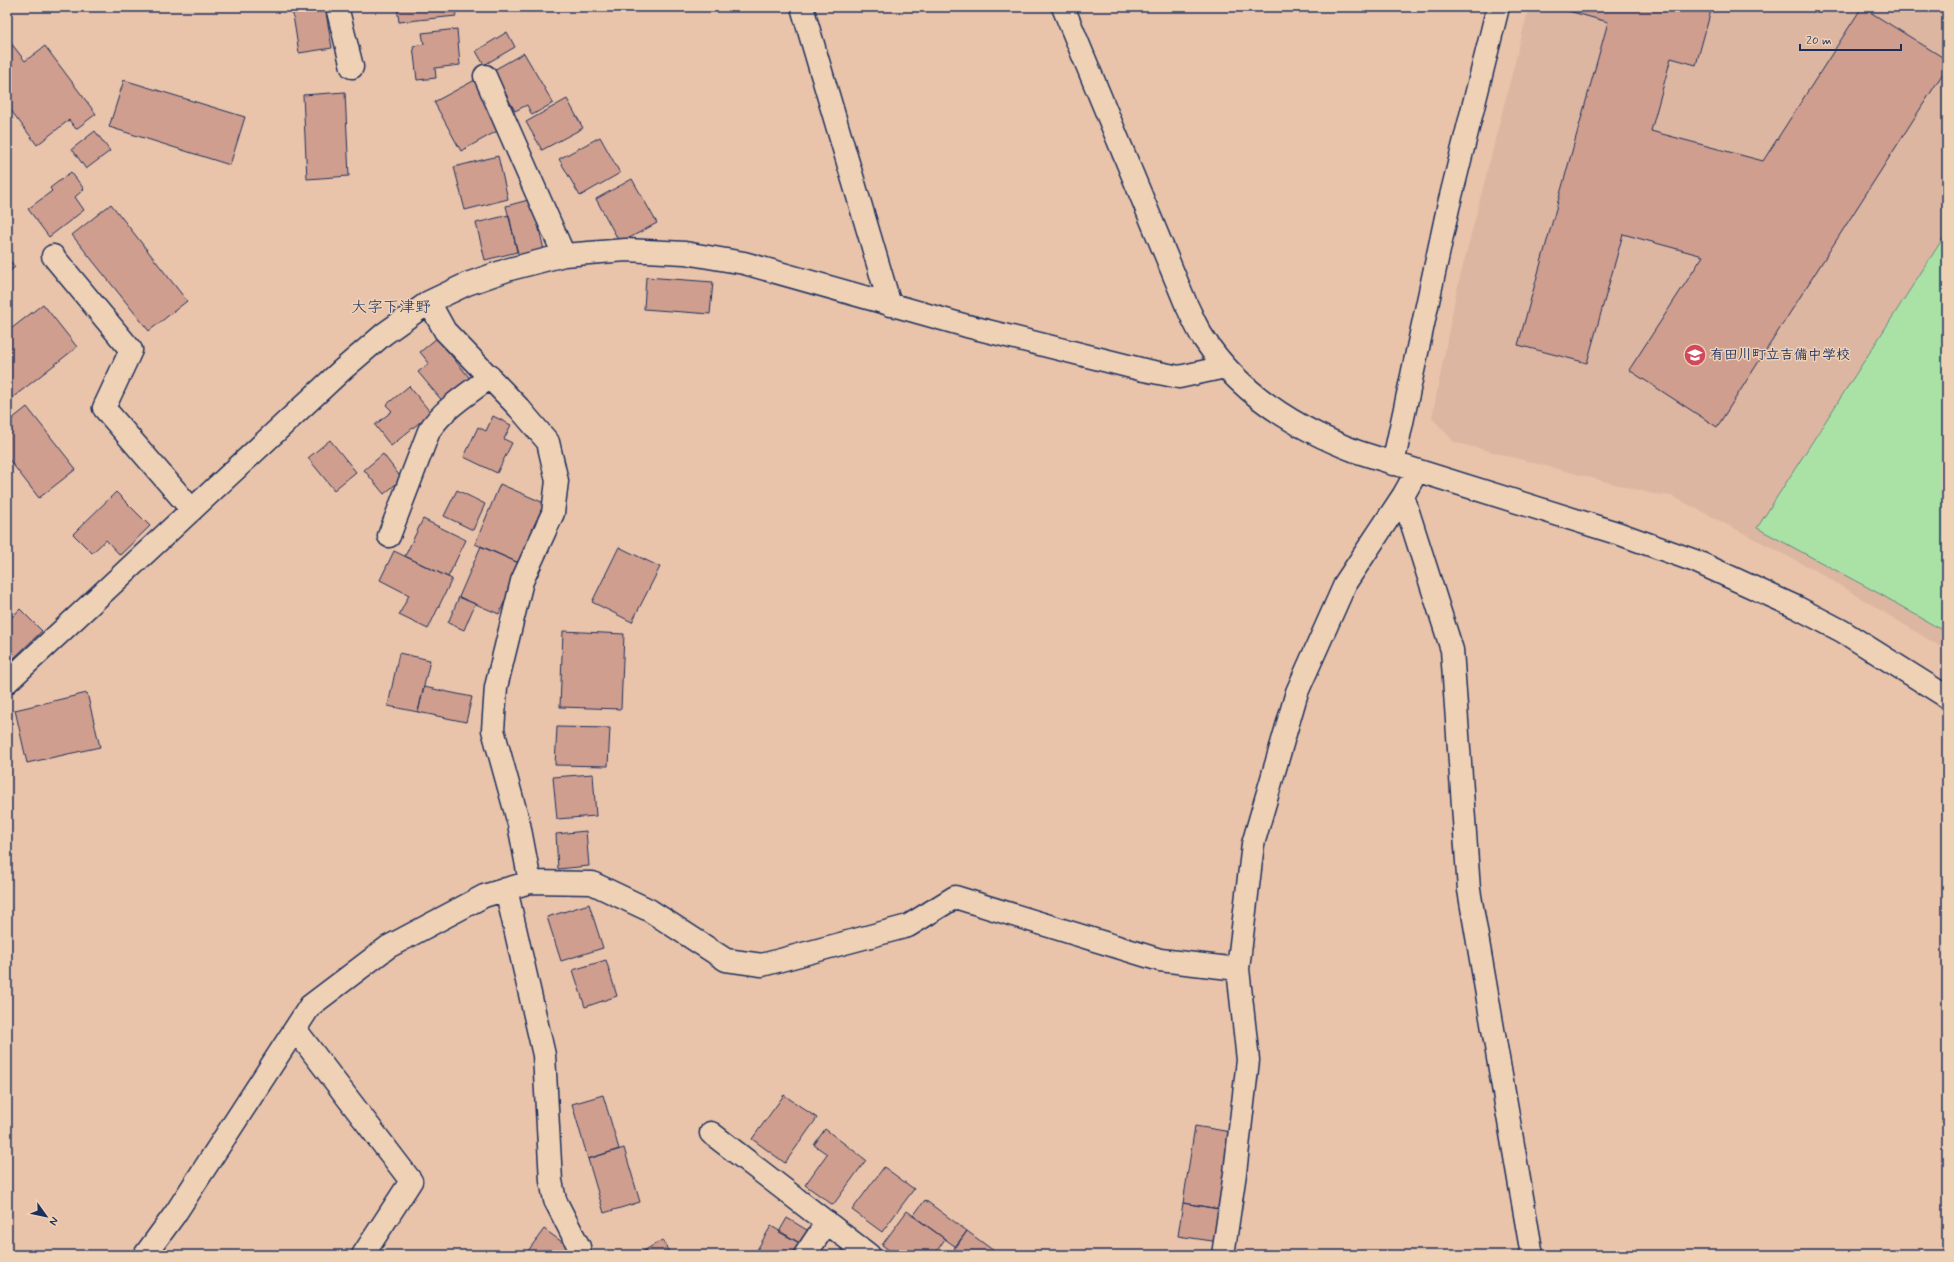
<svg xmlns="http://www.w3.org/2000/svg" width="1954" height="1262" font-family="Mynerve,'Klee One',sans-serif">
  <style>
    .built { fill: #ddb6a1 }
    .green { fill: #aae2a6; stroke: #628882 }
    .building { fill: #cf9e8e; stroke: #1b2f5e }
    .lines { fill: none; stroke-linecap: round; stroke-linejoin: round }
    .minor-casing { stroke: #1b2f5e; stroke-width: 25 }
    .minor { stroke: #efd2b6; stroke-width: 22 }
    .labels { text-anchor: middle; dominant-baseline: central; stroke-width: 3; stroke-linejoin: round; paint-order: stroke }
    .poi-label { font-size: 14px; font-weight: bold; fill: #1b2f5e; stroke: #efd2b6; text-anchor: start }
    .quarter-label { font-size: 16px; fill: #1b2f5e; stroke: #efd2b6 }
  </style>
  <rect width="100%" height="100%" fill="#e9c4ab"/>
  <filter id="ink" filterUnits="userSpaceOnUse"><feTurbulence type="fractalNoise" baseFrequency=".025" numOctaves="2"/><feDisplacementMap in="SourceGraphic" scale="8" xChannelSelector="R" yChannelSelector="G"/><feConvolveMatrix kernelMatrix="1 2 1 2 8 2 1 2 1" color-interpolation-filters="sRGB"/></filter>
  <g filter="url(#ink)">
    <!-- built -->
    <path class="built" d="M1529,7H1947V651L1820,573L1672,496L1653,494L1454,442L1432,418L1456,293Z"/>
    <!-- green -->
    <path class="green" d="M1947,232V633L1880,594L1757,528Z"/>
    <!-- building -->
    <path class="building" d="M306,7H325L332,48L299,53L292,9Z
      M397,7H455L456,16L399,22Z
      M1561,7H1712L1696,65L1671,58L1651,131L1763,161L1862,7L1947,60V67L1717,427L1629,370L1703,256L1623,234L1587,363L1518,345L1608,22L1561,9Z
      M457,29L460,65L435,68L436,78L417,80L413,46L424,44L422,33Z
      M507,32L515,47L484,65L476,51Z
      M7,38L25,61L45,46L96,114L76,129L69,120L37,145L7,105Z
      M524,53L553,103L532,115L527,105L515,111L492,71Z
      M124,80L245,117L230,165L109,127Z
      M475,80L501,129L461,151L434,102Z
      M345,92L349,176L307,179L303,95Z
      M567,99L583,128L542,150L526,122Z
      M95,131L110,151L86,169L72,149Z
      M600,137L620,173L580,196L559,159Z
      M498,156L508,199L465,210L454,167Z
      M71,172L84,189L75,197L84,210L49,237L28,209L52,191L50,188Z
      M632,179L657,223L620,243L596,199Z
      M532,199L544,250L519,257L506,206Z
      M111,204L187,301L149,331L72,235Z
      M509,215L517,252L485,260L476,223Z
      M7,257L15,267L7,273Z
      M646,277L713,282L710,314L644,309Z
      M43,304L77,347L7,402V332Z
      M437,338L472,381L444,403L418,372L429,363L420,352Z
      M409,386L431,413L391,446L375,425L392,411L386,405Z
      M27,407L76,469L39,498L7,457V423Z
      M493,416L511,425L504,439L512,443L497,473L464,457L478,427L486,431Z
      M330,440L356,472L334,490L308,458Z
      M383,454L402,479L384,494L364,470Z
      M500,484L544,503L519,563L475,544Z
      M457,490L485,504L473,530L444,516Z
      M116,492L150,526L120,555L106,540L92,553L73,534Z
      M423,519L466,540L448,577L405,556Z
      M481,546L521,564L499,614L459,597Z
      M619,547L660,567L632,622L592,602Z
      M394,551L452,579L428,629L399,615L409,595L380,580Z
      M459,597L475,604L464,630L448,623Z
      M20,609L42,631L8,664L7,622Z
      M563,631L624,634L621,709L560,707Z
      M399,653L430,660L418,712L388,706Z
      M424,687L472,697L466,722L418,712Z
      M87,693L100,747L27,763L15,710Z
      M557,727L610,728L608,766L555,765Z
      M593,774L596,816L557,819L553,777Z
      M586,831L589,866L558,869L556,834Z
      M589,904L603,948L561,961L547,917Z
      M606,960L617,996L585,1007L573,970Z
      M603,1095L619,1149L588,1159L572,1104Z
      M784,1095L817,1118L785,1163L752,1139Z
      M1195,1126L1237,1133L1225,1210L1183,1203Z
      M825,1129L866,1160L833,1205L805,1185L827,1154L814,1145Z
      M624,1148L640,1202L604,1213L588,1159Z
      M884,1167L914,1189L882,1232L852,1210Z
      M925,1200L967,1231L956,1247L913,1216Z
      M1183,1203L1225,1210L1219,1242L1178,1236Z
      M907,1211L945,1239L934,1255H896L882,1245Z
      M787,1218L812,1233L805,1246L779,1232Z
      M771,1226L805,1246L799,1255H754Z
      M544,1229L569,1247L563,1255H525Z
      M967,1231L994,1251L990,1255H964L954,1248Z
      M662,1240L671,1255H637Z"/>
    <g class="lines">
      <!-- minor casing -->
      <g class="minor-casing">
        <path id="minor" d="M337,7L352,67
          M802,7L890,305
          M1063,7L1186,304C1192,316 1197,329 1204,339C1241,395 1297,429 1358,452L1620,534L1695,561L1796,607L1842,631L1947,697
          M485,76L564,255
          M53,256L131,350L104,408L192,510
          M1393,464L1448,208L1498,7
          M1403,496L1452,650L1469,890L1532,1255
          M389,536L429,431C444,408 468,394 490,377
          M7,682L342,370L384,334L429,302L467,284L510,269L564,255L626,250L685,253L744,263L967,326L1144,370L1179,377L1225,367
          M530,882L592,883L649,910L726,960L762,965L908,926L955,897L1160,960L1238,969
          M506,889L544,1055L551,1181L555,1200L579,1247L580,1255
          M295,1029L411,1181L363,1255
          M711,1133L869,1255
          M145,1255L175,1214L310,1006L388,947L484,896L530,882L519,824L493,730L496,687L522,581L553,513L557,481L548,442L519,408L445,331L429,302
          M805,1255L827,1222
          M1223,1255L1235,1173L1248,1060L1238,969L1253,844L1297,692L1346,582L1403,496L1417,471"/>
      </g>
      <!-- minor -->
      <use href="#minor" class="minor"/>
    </g>
  </g>
  <!-- icons -->
  <defs>
    <g id="school-disc" transform="scale(1.15)"><circle r="9.5" fill="#d1495b" stroke="#efd2b6"/><path d="M0-5L7-2L0 1L-7-2ZM-4 1L0 2.5L4 1V4Q0 6-4 4Z" fill="#fff"/></g>
  </defs>
  <g fill-rule="evenodd">
    <use href="#school-disc" x="1695" y="355"/>
  </g>
  <g class="labels">
    <!-- poi labels -->
    <g class="poi-label">
      <text x="1710" y="355">有田川町立吉備中学校</text>
    </g>
    <!-- quarter labels -->
    <g class="quarter-label">
      <text x="391" y="307">大字下津野</text>
    </g>
  </g>
  <!-- margin -->
  <rect width="1954" height="1262" fill="none" stroke="#efd2b6" stroke-width="24"/>
  <rect x="12" y="12" width="1930" height="1238" fill="none" stroke="#1b2f5e" stroke-width="1.5" filter="url(#ink)"/>
  <!-- north arrow -->
  <g transform="translate(46 1216) rotate(123)" stroke="#efd2b6" stroke-width="3" paint-order="stroke">
  <path d="M0-3L7 15L0 10L-7 15Z" fill="#1b2f5e"/>
  <text y="-6" font-size="11" font-weight="bold" text-anchor="middle" fill="#1b2f5e">N</text>
  </g>
  <!-- scale -->
  <path d="M1800 44v6h101v-6" fill="none" stroke="#1b2f5e" stroke-width="2"/>
  <text x="1806" y="44" font-size="12" fill="#1b2f5e" stroke="#efd2b6" stroke-width="3" paint-order="stroke">20 m</text>
</svg>
